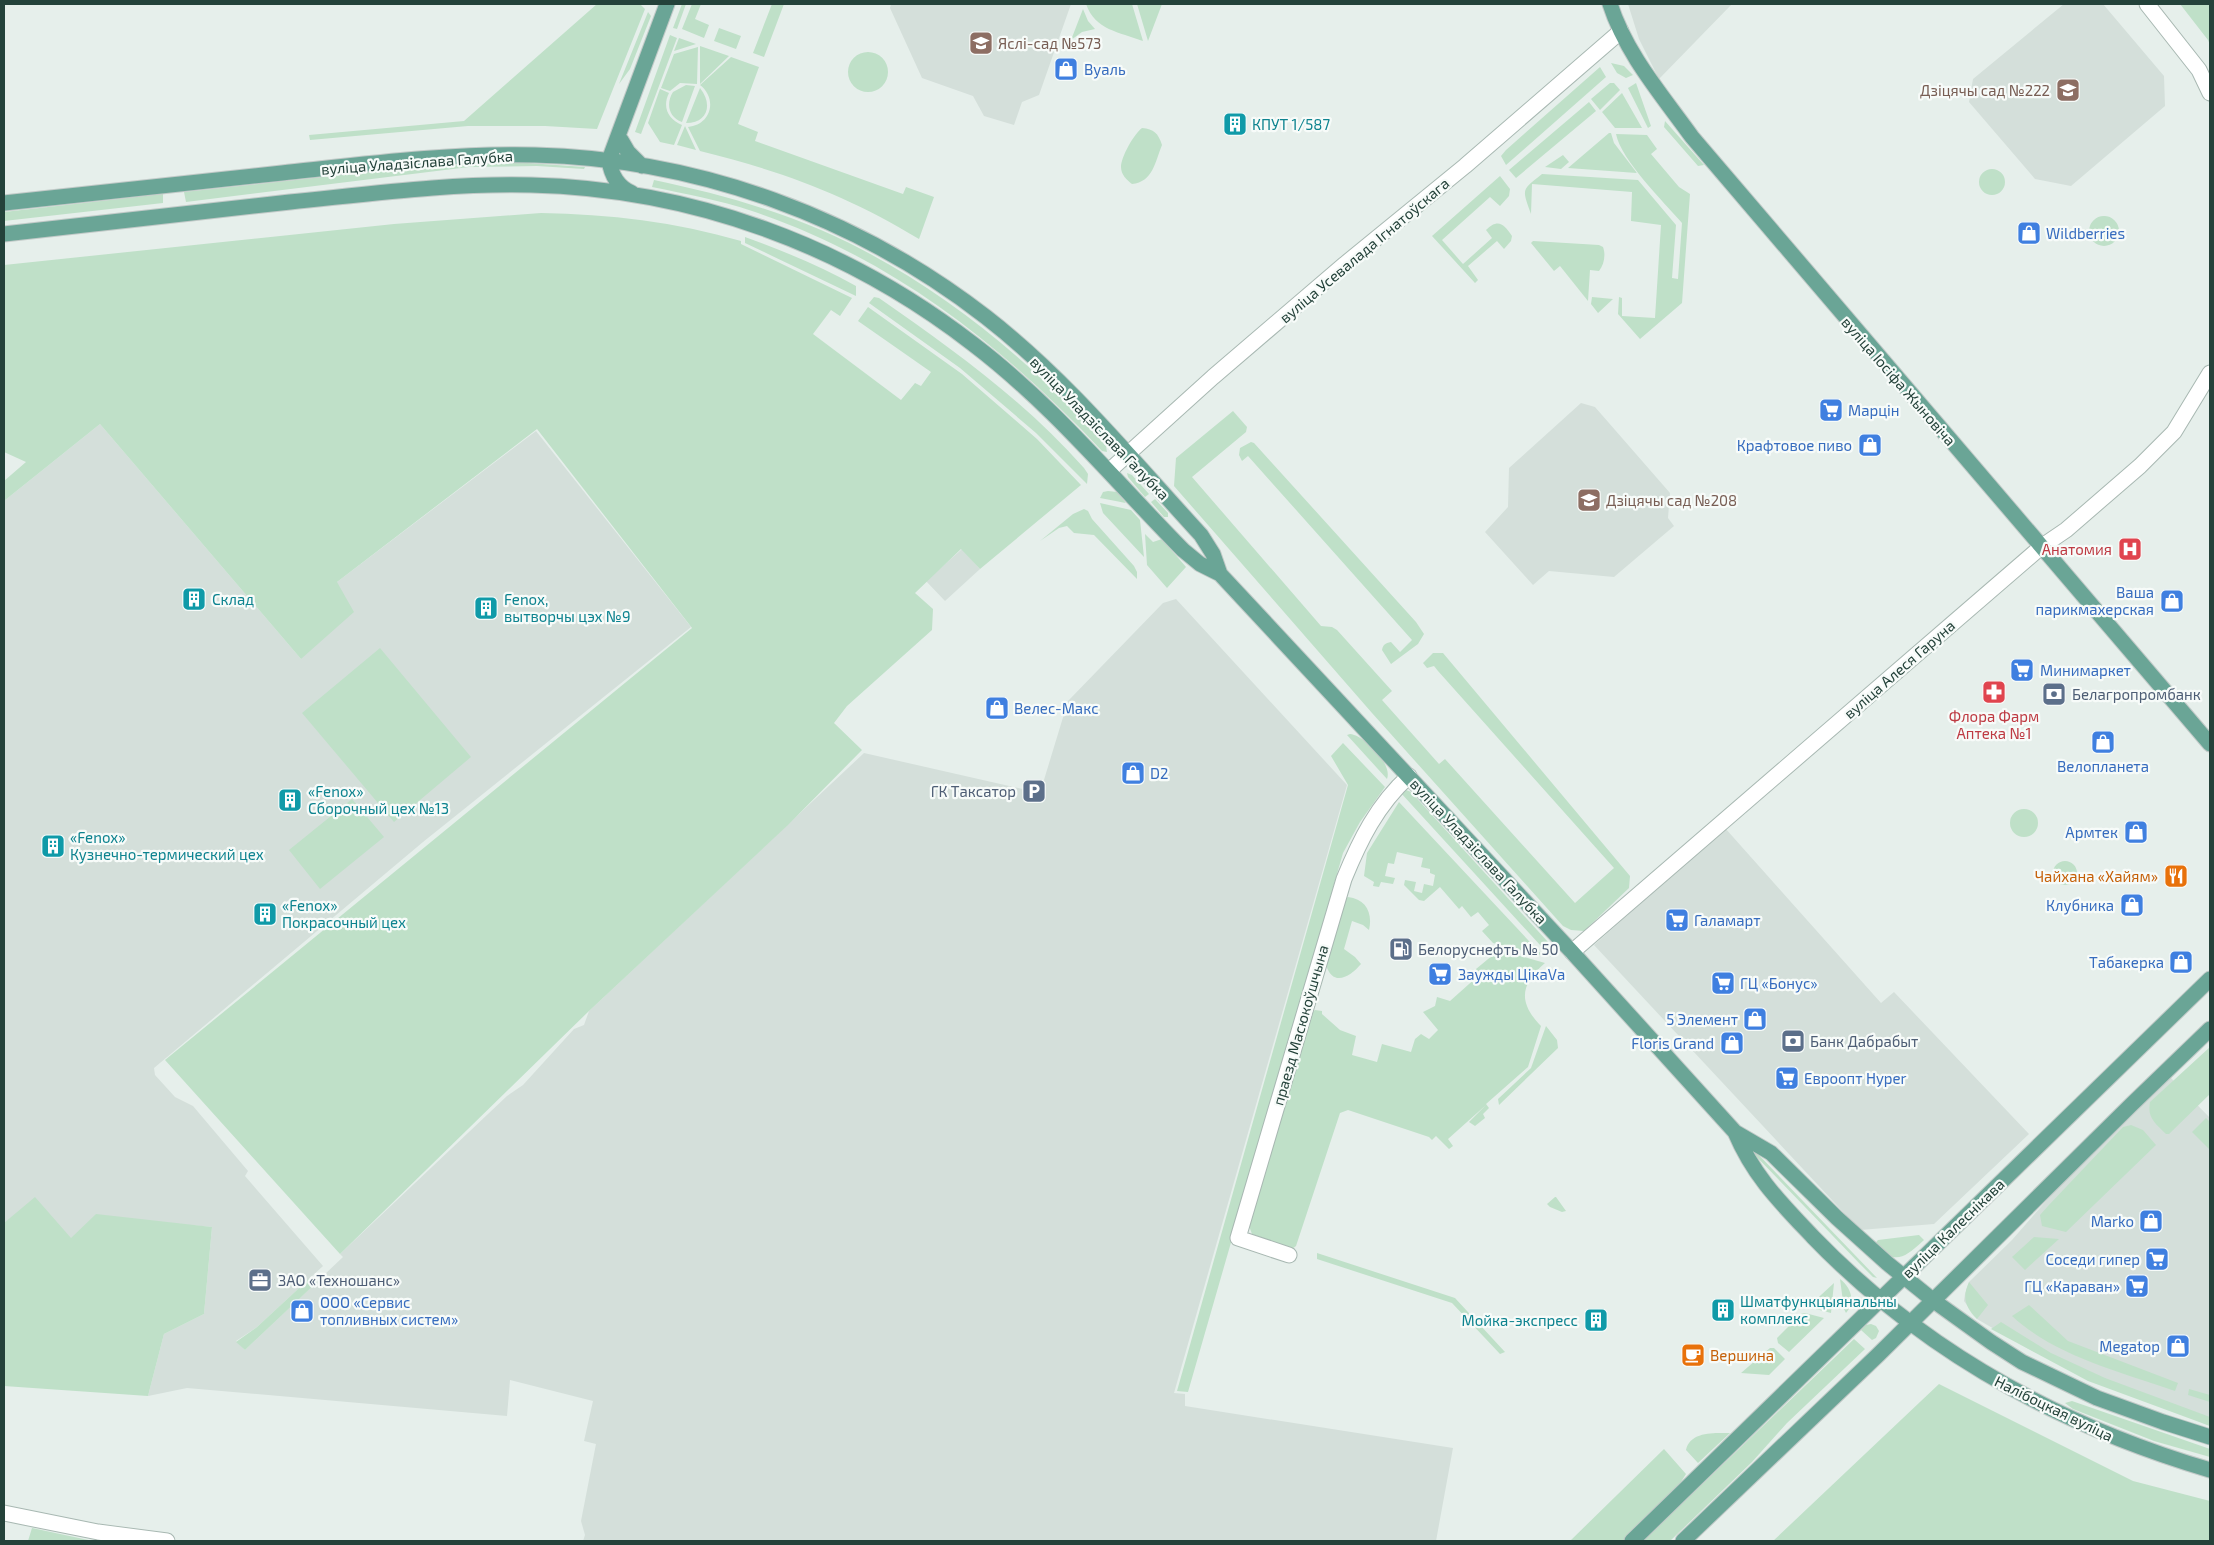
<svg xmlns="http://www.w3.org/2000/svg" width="2214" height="1545" font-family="'Exo 2',sans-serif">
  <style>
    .built { fill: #d4dfda }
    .green { fill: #bfe0c8 }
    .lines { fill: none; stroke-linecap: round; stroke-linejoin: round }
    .minor-casing { stroke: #a8b8b2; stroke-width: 17 }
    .major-casing { stroke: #c2cac8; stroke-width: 17 }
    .minor { stroke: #fff; stroke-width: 15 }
    .major { stroke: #6aa596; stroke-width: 15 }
    .labels { text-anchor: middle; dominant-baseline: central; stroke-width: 4.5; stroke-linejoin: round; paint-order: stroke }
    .education-label { font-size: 15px; fill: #785e54; stroke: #f7fbf9; text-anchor: start }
    .shop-label { font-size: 15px; fill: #366cbe; stroke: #f7fbf9; text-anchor: start }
    .culture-label { font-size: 15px; fill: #0d838f; stroke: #f7fbf9; text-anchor: start }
    .street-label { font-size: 15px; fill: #24423a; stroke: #f7fbf9 }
    .health-label { font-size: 15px; fill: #be3a42; stroke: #f7fbf9; text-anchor: end }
    .service-label { font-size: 15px; fill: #4e5e75; stroke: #f7fbf9; text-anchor: start }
    .food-label { font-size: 15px; fill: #c56008; stroke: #f7fbf9; text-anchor: end }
  </style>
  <rect width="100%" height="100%" fill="#e6efeb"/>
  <!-- built -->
  <path class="built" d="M891,4H1071L1039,95L1022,102L1014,125L984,116L973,96L922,78L890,8Z
    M1628,4H1732L1659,79L1639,39Z
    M2064,4H2103L2164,76L2165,106L2071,186L2035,179L1969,102L1973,79Z
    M1581,403L1595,407L1670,493L1668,518L1674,526L1614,577L1549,571L1533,585L1485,532L1508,507L1509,468Z
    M100,424L301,659L337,582L536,431L691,627L423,842L154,1068L155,1075L175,1097L193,1106L248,1171L245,1176L323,1266L257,1327L236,1341L245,1350L343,1257L340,1254L507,1096L523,1085L574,1029L584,1025L589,1011L864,753L1040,793L1068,701L1163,603L1176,599L1347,785L1174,1393L1185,1394V1406L1453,1448L1436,1541H583L585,1535L581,1521L596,1444L584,1441L593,1401L510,1380L507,1416L187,1388L148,1396L164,1334L204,1314L212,1227L190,1225L71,1239L4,1223V501Z
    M962,549L980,569L945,601L926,581Z
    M1725,828L1881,1003L1894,992L2029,1134L1934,1224L1860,1230L1594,945Z
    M2170,1077L2210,1118V1426L2032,1351L1977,1319L1964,1301L1965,1294L1969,1282L2012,1240L2060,1185Z"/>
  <!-- green -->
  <path class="green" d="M597,4H640L645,9L597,129L545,126H468L310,140L309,135L464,121Z
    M682,4H686L677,29L673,28Z
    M692,4H701L695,19L709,25L704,38L682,29Z
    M772,4H784L764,57L753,53Z
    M1086,4H1132L1143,41C1119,32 1095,30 1086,4Z
    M1137,4H1162L1148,41Z
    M2180,4H2210V45L2208,40Z
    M1083,9L1088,21L1095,29L1082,32L1071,40Z
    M648,12L651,16L630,69L619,84Z
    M719,28L741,36L736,49L714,41Z
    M670,35L677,38L641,134L635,132Z
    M679,38L696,44L674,51Z
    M700,46L729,56L700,84Z
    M698,47L697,84L680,83L670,91L661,88L674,54Z
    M848 72a20 20 0 1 1 40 0a20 20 0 1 1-40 0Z
    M731,57L759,67L738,124L758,132L755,141L903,194L906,187L934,197L919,239C847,195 781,171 700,151L688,127C711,125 718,99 700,85Z
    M1611,63L1624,66L1633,75L1626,78L1617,73Z
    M1600,67L1606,77L1506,165L1501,156L1506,150Z
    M1610,83H1614L1620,90L1600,110L1591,99Z
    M1636,83L1651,126L1648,128L1628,88Z
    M686,85L695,86L682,122C668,117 666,103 673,92Z
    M700,88C713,104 708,123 686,123Z
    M660,89L669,93C662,107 668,119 682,125L674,145L660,142L648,123Z
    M1622,93L1642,128H1615L1602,112Z
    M1589,102L1596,111L1516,178L1509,170Z
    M1665,121L1704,165L1698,166L1664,127Z
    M685,126L696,150L677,145Z
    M1142,128C1154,129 1158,133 1162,145C1155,162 1153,182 1132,184C1127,180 1121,175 1121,167C1121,157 1134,134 1142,128Z
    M1609,133H1611L1614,143L1637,173L1568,168Z
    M1616,134L1647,135L1657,149L1651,154L1679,187L1690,194L1682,303L1640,339L1618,314L1619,297L1622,298V316L1655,318L1661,225L1631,221L1632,192L1532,184L1531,214C1522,188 1521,191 1542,174L1638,180L1676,225L1672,278L1678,279L1682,223C1664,202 1621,160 1616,134Z
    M1563,155L1569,162L1561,169L1545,167Z
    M476,163H528L585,167L584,169L537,166L469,167L186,202L184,192L424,166Z
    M1979 182a13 13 0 1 1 26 0a13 13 0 1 1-26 0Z
    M1500,176L1510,189L1509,196L1500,206L1490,197L1442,240L1463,264L1492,238L1486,230C1498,218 1504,224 1512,236L1511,241L1504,249L1497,241L1468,266L1478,280L1475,283L1432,236Z
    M654,180C711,192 767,207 821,230C929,277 1029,357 1106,446L1107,452L1102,451C1001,344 892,258 752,211C719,200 686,194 652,187Z
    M163,194V203L4,221V212Z
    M541,213C609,214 676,222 741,241V244L852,298L840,316L831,310L813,334L901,400L915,383L921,386L931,372L858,321L868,307L962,374L1037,439L1081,485L980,569L961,549L915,593L933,609L932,630L847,706L834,723L862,750L788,825L589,1011L340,1254L165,1060L692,628L537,429L337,582L354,612L301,659L100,424L4,501V481L26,462L4,452V265L394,224Z
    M2089 231a15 15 0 1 1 30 0a15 15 0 1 1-30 0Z
    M745,237C783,251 821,266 856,286V296L745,243Z
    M1533,241L1599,245L1603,247C1606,255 1604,265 1599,271L1590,270L1588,301L1560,266L1554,271L1531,243Z
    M874,297L879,298C952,349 1025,401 1084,468L1088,474L1087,484L1036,433L960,368L869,303Z
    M1592,297L1613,299L1598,313L1591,304Z
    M1233,411L1247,427L1246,432L1192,477L1321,626L1332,627L1337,630L1392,691L1382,700L1439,764L1445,759L1575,903L1614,868L1438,671L1434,666L1427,668L1423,663L1433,653H1443L1630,876L1629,888L1584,931L1571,930L1563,926L1372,713L1174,486L1176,458Z
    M1251,442L1254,443L1416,622L1424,634L1418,644L1391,664L1382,650C1383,645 1385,643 1391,642L1400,652L1412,640L1248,456L1242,461L1239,455L1240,448Z
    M1127,473L1132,475L1149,494L1145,497L1128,477Z
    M1108,491L1117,492L1126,503L1100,498L1103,492Z
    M1155,499L1168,513V517H1164L1151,502Z
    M1100,503L1131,510L1140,520L1144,557L1103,513Z
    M1084,509L1088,511L1092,519L1134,566L1137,572V579L1094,535L1074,533L1067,526L1059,528L1040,541L1073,514Z
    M1145,534L1153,542L1162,539L1186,567L1167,588L1147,565Z
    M380,648L471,757L394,822L302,713Z
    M1350,734C1364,735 1393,764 1387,779L1347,735Z
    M1343,743L1385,787L1360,822L1343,853L1188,1392L1177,1391L1348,785L1331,756Z
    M1406,790L1411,792L1548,942L1552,949L1551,957L1400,792Z
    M352,799L384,837L320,889L289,850Z
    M1399,802L1543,956L1493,943L1482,931L1489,925L1478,912L1471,917L1462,906L1459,909L1440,887L1424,901L1419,900L1404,885L1405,880L1416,882L1414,891L1422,893L1424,884L1433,886L1435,875L1430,873V869L1421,867L1423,858L1397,852L1394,864L1388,863L1385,876L1395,878L1393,884L1381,882L1379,887L1373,886L1374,882L1364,876L1367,853Z
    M2010 823a14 14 0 1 1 28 0a14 14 0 1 1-28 0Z
    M2053 873a12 12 0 1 1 24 0a12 12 0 1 1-24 0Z
    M1348,897C1366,899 1373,913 1369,930L1363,925L1352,921L1344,949L1355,957L1361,964C1351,976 1333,988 1326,965L1343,900Z
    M1499,950L1545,963C1520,985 1518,1002 1541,1026L1528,1067L1486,1104L1489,1108L1483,1114L1485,1118L1475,1126L1469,1122L1486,1105L1448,1139L1453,1146L1449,1149L1436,1136L1432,1140L1429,1137L1348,1110L1340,1113L1296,1246L1292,1249L1288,1248L1252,1234L1249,1226L1312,1012L1315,1010L1322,1011V1014L1340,1030L1356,1036L1352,1055L1377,1062L1382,1044L1411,1052L1415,1039L1421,1034L1429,1039L1438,1030L1423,1012L1435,1006L1437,997L1450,1001L1478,976L1476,969Z
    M1546,1026L1557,1040L1558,1048L1499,1105L1498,1099L1531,1068Z
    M2210,1047V1094L2169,1134H2166C2155,1123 2147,1118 2150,1102Z
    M2206,1118L2210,1122V1150L2192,1132Z
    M2131,1125L2143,1130L2156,1145L2066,1232L2042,1226L2040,1215L2048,1206L2123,1127Z
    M1750,1150H1754L1877,1278L1873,1277L1859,1263Z
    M35,1197L71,1238L96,1214L212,1227L204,1314L164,1334L148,1396L4,1386V1223Z
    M1555,1197H1556L1566,1211L1562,1212L1550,1207L1547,1204Z
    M1919,1235L1924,1240C1901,1261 1898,1262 1871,1248L1878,1240Z
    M2034,1237L2059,1239L2025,1270L2012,1257Z
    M1317,1253L1455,1298L1505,1352L1500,1354L1452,1303L1317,1259Z
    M311,1277L317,1282L245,1350L236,1342L257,1327Z
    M1840,1279C1851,1287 1856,1302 1846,1313L1844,1309Z
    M1969,1282L1988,1305L1977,1319C1965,1307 1962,1297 1969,1282Z
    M1834,1283L1831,1313L1808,1307Z
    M2029,1305L2068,1341L2178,1383L2175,1391C2121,1372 2055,1356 2012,1316Z
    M1805,1313L1824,1318L1789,1352L1778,1343L1777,1338L1801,1314Z
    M2001,1322L2051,1353L2105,1378L2210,1417V1426L2088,1381L1991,1329Z
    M1871,1324L1876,1326L1879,1331L1876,1338L1872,1340L1861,1330L1866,1325Z
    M1854,1339L1865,1349L1787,1423L1752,1462L1670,1541H1643Z
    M1770,1348H1774L1785,1359L1769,1375L1741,1373Z
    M1939,1384L2133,1481L2210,1501V1541H1773Z
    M2189,1389L2210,1395V1402L2188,1395Z
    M2072,1401L2210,1449V1457L2154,1441L2073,1409L2065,1403Z
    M1730,1433L1698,1463L1686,1450C1690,1431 1715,1433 1730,1433Z
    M1664,1449L1686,1474L1679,1485L1623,1541H1570Z
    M32,1528L93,1541H94H28Z"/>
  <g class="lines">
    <!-- minor casing -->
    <g class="minor-casing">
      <path id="minor" d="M2147,4L2199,70L2210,93
        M1109,471L1213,377L1345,264L1465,166L1621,31
        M1572,952L2041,547L2066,530L2140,466L2174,432L2210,373
        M1289,1255L1238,1238L1344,879C1360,840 1377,805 1409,776
        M4,1513L98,1532L167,1541"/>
    </g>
    <!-- major casing -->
    <g class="major-casing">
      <path id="major" d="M1610,4C1626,54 1662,95 1692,137L2210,744
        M621,140L628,152L642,166
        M632,193C618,187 611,175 609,160L667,4
        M4,203C97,193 190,183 282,173C366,164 451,153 535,155C699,159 857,217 986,317C1067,380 1132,460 1201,535L1213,554L1220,574
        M4,234C99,223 195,213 290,202C370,194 451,183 531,185C693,189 845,245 973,344C1052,404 1114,480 1183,550L1200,564L1220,574L1572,952L1735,1132C1754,1177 1781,1203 1813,1237C1924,1352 2058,1425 2210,1470
        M1735,1132L1771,1153L1837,1218L1887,1263L1934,1301L1991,1342L2022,1362L2097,1398L2163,1422L2210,1437
        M1632,1541L2210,979
        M1683,1541L1878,1355L2132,1104L2210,1029"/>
    </g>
    <!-- minor -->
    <use href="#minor" class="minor"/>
    <!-- major -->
    <use href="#major" class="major"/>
  </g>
  <!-- icons -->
  <defs>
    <g id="school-square" transform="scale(1.25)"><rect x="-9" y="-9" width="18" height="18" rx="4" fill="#8d6e63" stroke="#f7fbf9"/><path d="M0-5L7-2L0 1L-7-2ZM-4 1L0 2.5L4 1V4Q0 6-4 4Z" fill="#fff"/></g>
    <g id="shop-square" transform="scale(1.25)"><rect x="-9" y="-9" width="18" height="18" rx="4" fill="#3f7fe0" stroke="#f7fbf9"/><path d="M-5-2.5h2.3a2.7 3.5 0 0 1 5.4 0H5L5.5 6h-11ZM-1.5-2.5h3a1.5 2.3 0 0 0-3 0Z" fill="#fff"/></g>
    <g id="building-square" transform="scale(1.25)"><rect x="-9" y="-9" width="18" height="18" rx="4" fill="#0f9aa8" stroke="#f7fbf9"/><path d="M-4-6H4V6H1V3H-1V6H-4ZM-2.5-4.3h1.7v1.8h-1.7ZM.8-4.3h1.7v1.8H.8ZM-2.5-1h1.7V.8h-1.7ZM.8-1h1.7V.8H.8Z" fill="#fff"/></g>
    <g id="supermarket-square" transform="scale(1.25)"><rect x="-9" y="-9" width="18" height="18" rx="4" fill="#3f7fe0" stroke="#f7fbf9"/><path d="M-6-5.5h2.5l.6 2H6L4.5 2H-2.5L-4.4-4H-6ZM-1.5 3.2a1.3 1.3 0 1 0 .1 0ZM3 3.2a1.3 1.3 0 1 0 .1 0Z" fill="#fff"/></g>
    <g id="hospital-square" transform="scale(1.25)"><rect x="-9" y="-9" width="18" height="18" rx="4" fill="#e0444e" stroke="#f7fbf9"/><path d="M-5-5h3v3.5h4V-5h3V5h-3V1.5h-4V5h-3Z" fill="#fff"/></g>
    <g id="pharmacy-square" transform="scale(1.25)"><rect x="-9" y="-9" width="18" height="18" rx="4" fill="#e0444e" stroke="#f7fbf9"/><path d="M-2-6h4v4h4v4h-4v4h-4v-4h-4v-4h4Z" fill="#fff"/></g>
    <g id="bank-square" transform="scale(1.25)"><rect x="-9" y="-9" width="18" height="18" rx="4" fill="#5c6f8a" stroke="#f7fbf9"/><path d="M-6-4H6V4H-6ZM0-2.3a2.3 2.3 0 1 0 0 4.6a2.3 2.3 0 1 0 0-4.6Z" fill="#fff"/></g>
    <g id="parking-square" transform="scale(1.25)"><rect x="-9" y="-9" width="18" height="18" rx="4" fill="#5c6f8a" stroke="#f7fbf9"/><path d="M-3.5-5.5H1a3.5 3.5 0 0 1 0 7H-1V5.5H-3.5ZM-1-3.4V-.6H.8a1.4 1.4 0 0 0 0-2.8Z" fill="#fff"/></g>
    <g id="restaurant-square" transform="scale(1.25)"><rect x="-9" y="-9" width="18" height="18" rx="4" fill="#e8710a" stroke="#f7fbf9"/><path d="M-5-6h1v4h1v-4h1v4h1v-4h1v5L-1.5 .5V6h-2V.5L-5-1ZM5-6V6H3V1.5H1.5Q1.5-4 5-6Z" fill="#fff"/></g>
    <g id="fuel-square" transform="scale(1.25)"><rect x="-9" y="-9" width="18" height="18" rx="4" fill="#5c6f8a" stroke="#f7fbf9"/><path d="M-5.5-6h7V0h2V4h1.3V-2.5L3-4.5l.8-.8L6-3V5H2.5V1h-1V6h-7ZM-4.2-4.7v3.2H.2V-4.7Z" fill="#fff"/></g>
    <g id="office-square" transform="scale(1.25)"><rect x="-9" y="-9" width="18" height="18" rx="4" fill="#5c6f8a" stroke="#f7fbf9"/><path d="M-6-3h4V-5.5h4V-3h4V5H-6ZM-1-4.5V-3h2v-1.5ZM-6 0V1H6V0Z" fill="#fff"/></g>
    <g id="cafe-square" transform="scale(1.25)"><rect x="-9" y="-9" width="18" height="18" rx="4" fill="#e8710a" stroke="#f7fbf9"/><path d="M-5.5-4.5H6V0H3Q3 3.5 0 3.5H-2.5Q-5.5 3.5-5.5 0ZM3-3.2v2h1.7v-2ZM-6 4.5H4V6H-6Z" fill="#fff"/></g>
  </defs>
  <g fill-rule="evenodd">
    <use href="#school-square" x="981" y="43"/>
    <use href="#shop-square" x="1066" y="69"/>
    <use href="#school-square" x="2068" y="90"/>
    <use href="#building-square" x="1235" y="124"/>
    <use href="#shop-square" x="2029" y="233"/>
    <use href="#supermarket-square" x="1831" y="410"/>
    <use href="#shop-square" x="1870" y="445"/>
    <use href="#school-square" x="1589" y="500"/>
    <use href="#hospital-square" x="2130" y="549"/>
    <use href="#building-square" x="194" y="599"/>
    <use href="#shop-square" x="2172" y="601"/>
    <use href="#building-square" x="486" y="608"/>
    <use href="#supermarket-square" x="2022" y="670"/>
    <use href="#pharmacy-square" x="1994" y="692"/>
    <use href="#bank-square" x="2054" y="694"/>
    <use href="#shop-square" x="997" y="708"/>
    <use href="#shop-square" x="2103" y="742"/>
    <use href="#shop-square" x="1133" y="773"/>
    <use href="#parking-square" x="1034" y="791"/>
    <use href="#building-square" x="290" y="800"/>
    <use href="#shop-square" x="2136" y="832"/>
    <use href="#building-square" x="53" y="846"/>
    <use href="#restaurant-square" x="2176" y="876"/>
    <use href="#shop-square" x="2132" y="905"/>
    <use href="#building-square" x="265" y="914"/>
    <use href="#supermarket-square" x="1677" y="920"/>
    <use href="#fuel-square" x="1401" y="949"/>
    <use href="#shop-square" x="2181" y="962"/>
    <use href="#supermarket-square" x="1440" y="974"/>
    <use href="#supermarket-square" x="1723" y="983"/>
    <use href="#shop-square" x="1755" y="1019"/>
    <use href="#bank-square" x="1793" y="1041"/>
    <use href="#shop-square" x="1732" y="1043"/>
    <use href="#supermarket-square" x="1787" y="1078"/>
    <use href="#shop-square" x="2151" y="1221"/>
    <use href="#supermarket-square" x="2157" y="1259"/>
    <use href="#office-square" x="260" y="1280"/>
    <use href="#supermarket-square" x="2137" y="1286"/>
    <use href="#building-square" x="1723" y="1310"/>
    <use href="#shop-square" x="302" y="1311"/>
    <use href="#building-square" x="1596" y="1320"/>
    <use href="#shop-square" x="2178" y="1346"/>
    <use href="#cafe-square" x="1693" y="1355"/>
  </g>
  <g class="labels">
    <!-- education labels -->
    <g class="education-label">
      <text x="998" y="43">Яслі-сад №573</text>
      <text x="2050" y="90" text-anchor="end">Дзіцячы сад №222</text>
      <text x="1606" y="500">Дзіцячы сад №208</text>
    </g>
    <!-- shop labels -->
    <g class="shop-label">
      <text x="1084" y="69">Вуаль</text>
      <text x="2046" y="233">Wildberries</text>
      <text x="1848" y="410">Марцін</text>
      <text x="1852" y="445" text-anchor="end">Крафтовое пиво</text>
      <text x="2154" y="592" text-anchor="end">Ваша<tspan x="2154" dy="17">парикмахерская</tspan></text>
      <text x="2040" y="670">Минимаркет</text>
      <text x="1014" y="708">Велес-Макс</text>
      <text x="2103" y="766" text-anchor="middle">Велопланета</text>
      <text x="1150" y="773">D2</text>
      <text x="2118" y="832" text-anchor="end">Армтек</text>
      <text x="2114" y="905" text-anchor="end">Клубника</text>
      <text x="1694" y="920">Галамарт</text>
      <text x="2164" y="962" text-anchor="end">Табакерка</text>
      <text x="1458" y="974">Заужды ЦікаVа</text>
      <text x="1740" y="983">ГЦ «Бонус»</text>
      <text x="1738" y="1019" text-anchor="end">5 Элемент</text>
      <text x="1714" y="1043" text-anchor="end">Floris Grand</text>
      <text x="1804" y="1078">Евроопт Hyper</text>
      <text x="2134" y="1221" text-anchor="end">Marko</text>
      <text x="2140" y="1259" text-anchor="end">Соседи гипер</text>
      <text x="2120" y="1286" text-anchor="end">ГЦ «Караван»</text>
      <text x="320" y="1302">ООО «Сервис<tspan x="320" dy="17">топливных систем»</tspan></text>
      <text x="2160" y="1346" text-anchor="end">Megatop</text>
    </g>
    <!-- culture labels -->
    <g class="culture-label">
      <text x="1252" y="124">КПУТ 1/587</text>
      <text x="212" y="599">Склад</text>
      <text x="504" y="599">Fenox,<tspan x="504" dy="17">вытворчы цэх №9</tspan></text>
      <text x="308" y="791">«Fenox»<tspan x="308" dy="17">Сборочный цех №13</tspan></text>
      <text x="70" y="837">«Fenox»<tspan x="70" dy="17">Кузнечно-термический цех</tspan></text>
      <text x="282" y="905">«Fenox»<tspan x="282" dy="17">Покрасочный цех</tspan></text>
      <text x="1740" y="1301">Шматфункцыянальны<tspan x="1740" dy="17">комплекс</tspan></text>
      <text x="1578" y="1320" text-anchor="end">Мойка-экспресс</text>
    </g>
    <!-- street labels -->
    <g class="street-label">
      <text transform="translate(417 162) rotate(-4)">вуліца Уладзіслава Галубка</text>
      <text transform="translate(1364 250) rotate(-40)">вуліца Усевалада Ігнатоўскага</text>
      <text transform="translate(1899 381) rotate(49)">вуліца Іосіфа Жыновіча</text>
      <text transform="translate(1100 428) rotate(46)">вуліца Уладзіслава Галубка</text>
      <text transform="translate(1899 669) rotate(-41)">вуліца Алеся Гаруна</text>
      <text transform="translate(1479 851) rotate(47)">вуліца Уладзіслава Галубка</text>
      <text transform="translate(1300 1025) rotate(-74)">праезд Масюкоўшчына</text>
      <text transform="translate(1953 1228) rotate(-44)">вуліца Калеснікава</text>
      <text transform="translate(2054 1408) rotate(26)">Налібоцкая вуліца</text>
    </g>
    <!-- health labels -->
    <g class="health-label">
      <text x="2112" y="549">Анатомия</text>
      <text x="1994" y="716" text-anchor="middle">Флора Фарм<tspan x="1994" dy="17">Аптека №1</tspan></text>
    </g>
    <!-- service labels -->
    <g class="service-label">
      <text x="2072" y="694">Белагропромбанк</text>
      <text x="1016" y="791" text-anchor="end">ГК Таксатор</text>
      <text x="1418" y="949">Белоруснефть № 50</text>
      <text x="1810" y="1041">Банк Дабрабыт</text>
      <text x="278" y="1280">ЗАО «Техношанс»</text>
    </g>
    <!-- food labels -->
    <g class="food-label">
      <text x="2158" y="876">Чайхана «Хайям»</text>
      <text x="1710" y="1355" text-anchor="start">Вершина</text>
    </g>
  </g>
  <!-- border -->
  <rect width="2214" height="1545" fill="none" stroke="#24423a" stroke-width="10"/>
</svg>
